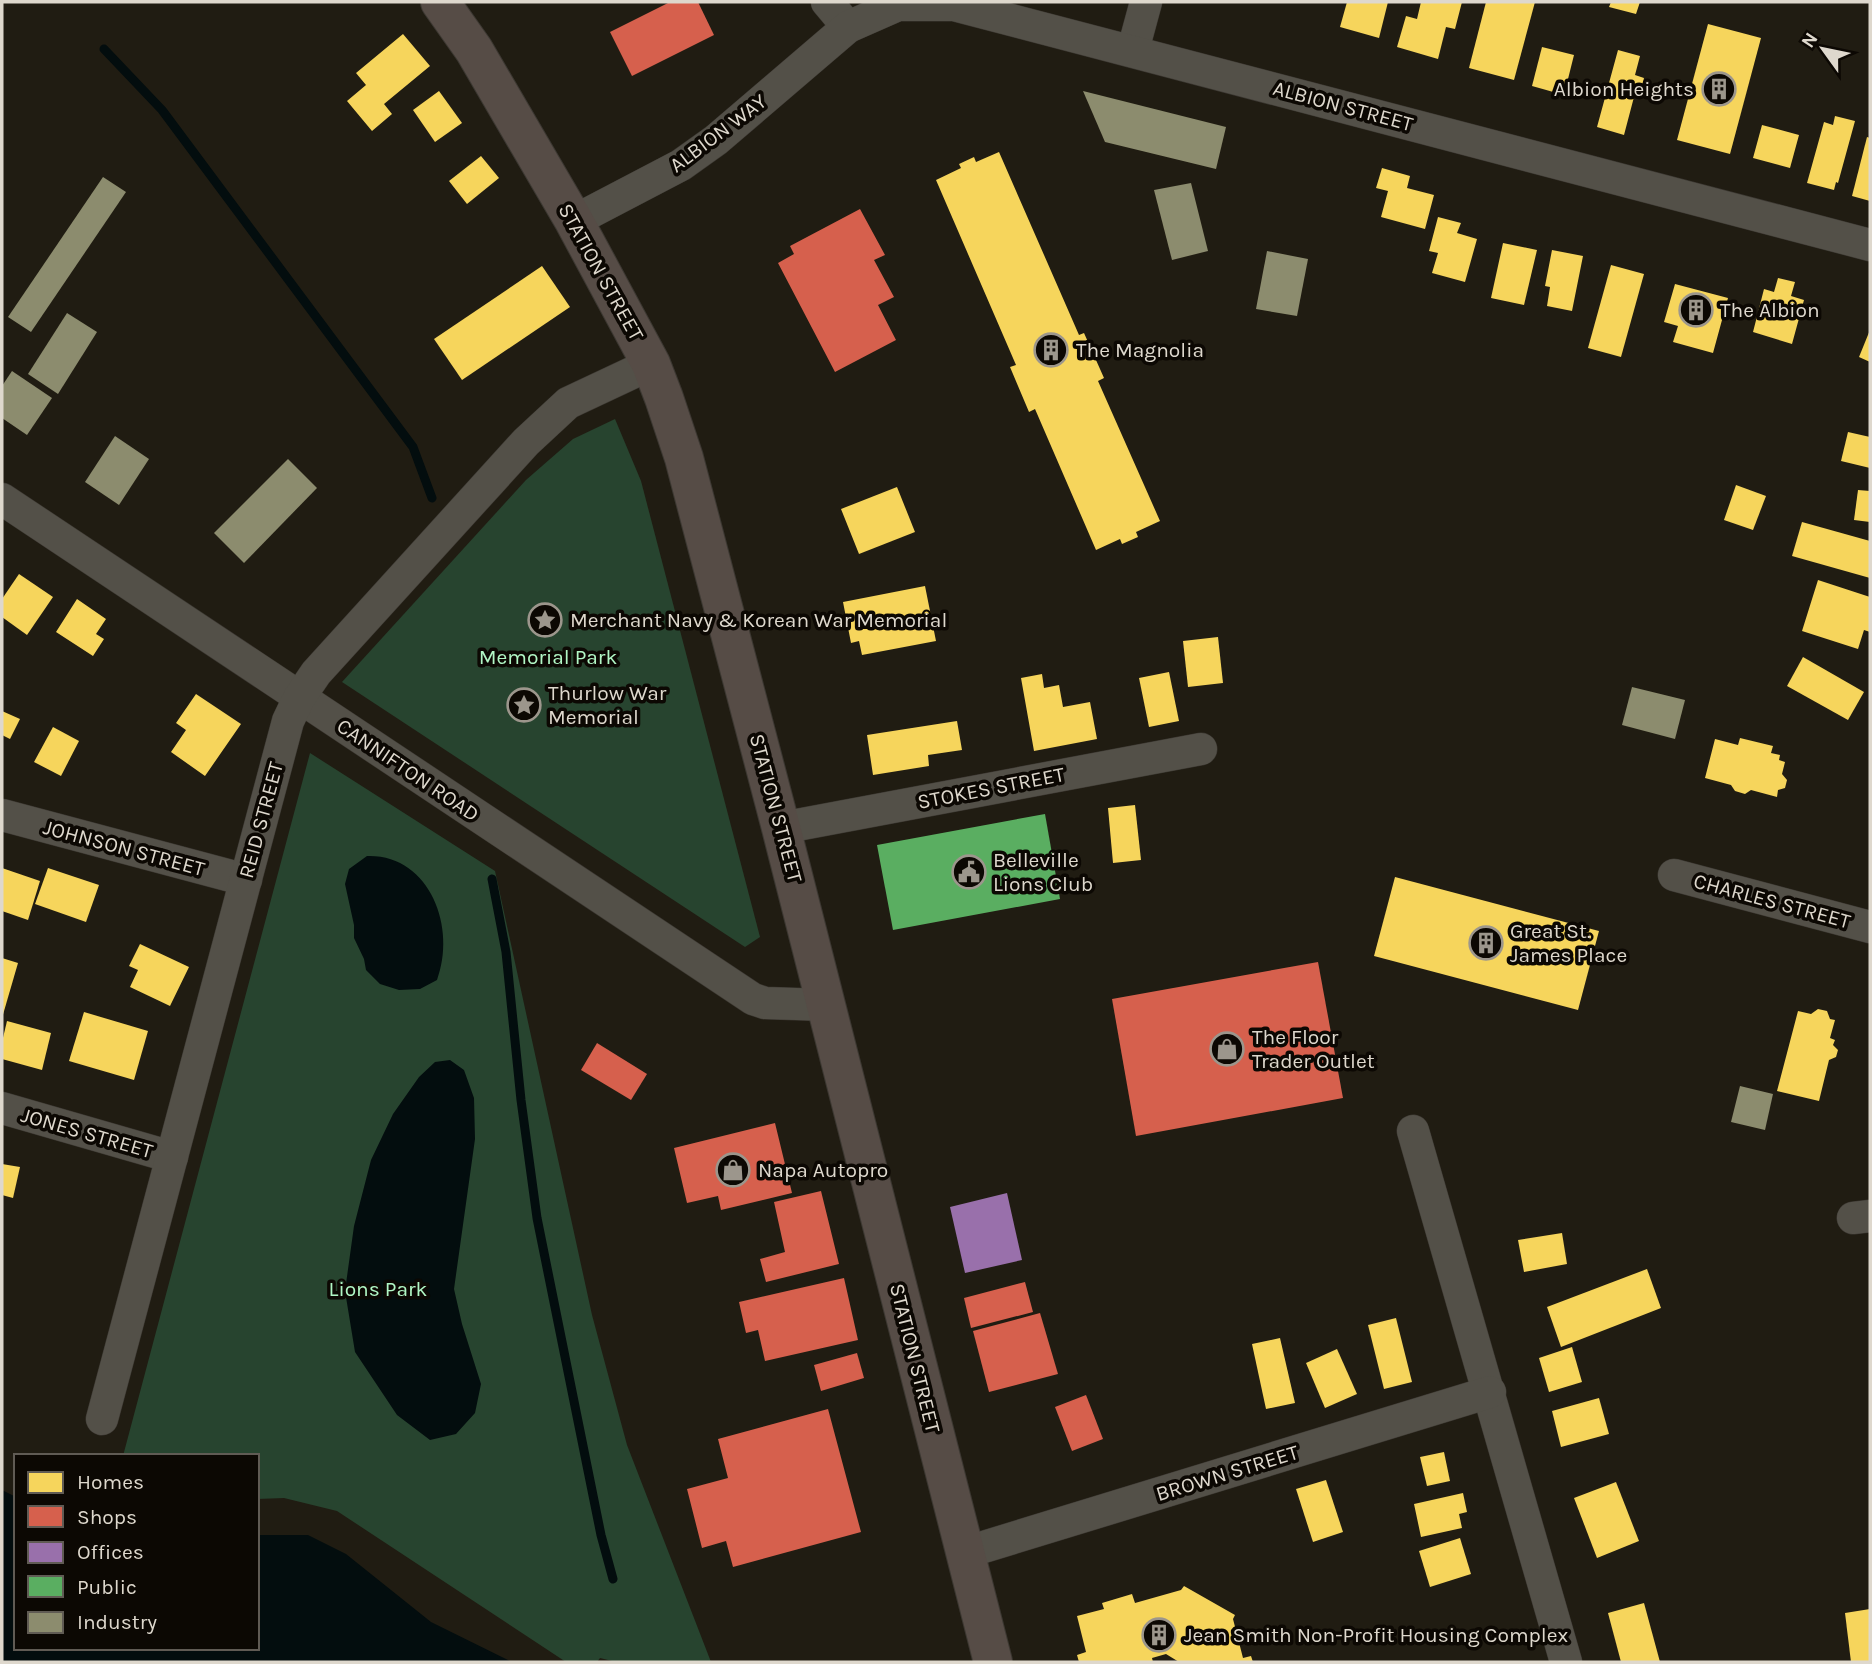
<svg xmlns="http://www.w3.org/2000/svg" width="1872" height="1664" font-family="Karla,sans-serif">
	<rect width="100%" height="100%" fill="#201c12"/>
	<g fill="#27442f">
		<polygon points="615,419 641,481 760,937 745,947 342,682 526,480 573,439"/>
		<polygon points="310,753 495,871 592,1315 627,1445 711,1662 616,1662 600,1658 597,1662 566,1662 337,1511 284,1498 257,1499 257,1456 123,1456"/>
	</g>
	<g fill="#030d0e">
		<path d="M367,856C430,854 457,928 437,980L420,989L399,990L380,984L366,970L364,959L354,938V925L345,884L349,869Z"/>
		<polygon points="450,1060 464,1070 474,1098 475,1139 454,1289 462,1324 481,1384 475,1413 456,1434 430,1440 397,1415 355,1352 345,1291 354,1226 371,1160 393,1114 419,1077 435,1062"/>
		<polygon points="2,1490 16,1497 16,1648 257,1648 257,1535 308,1535 346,1554 431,1622 512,1662 2,1662"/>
	</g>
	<g fill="#f6d55c">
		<polygon points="1347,2 1388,2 1379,38 1340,27"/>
		<polygon points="1421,2 1462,2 1455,29 1446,27 1438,59 1397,47 1406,16 1417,19"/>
		<polygon points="1486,2 1535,2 1514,80 1469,68"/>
		<polygon points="1611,2 1640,2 1636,14 1609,7"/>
		<polygon points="1708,24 1761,38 1730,154 1677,140"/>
		<polygon points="403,34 430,66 384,104 392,114 372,131 347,101 366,85 356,73"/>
		<polygon points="1542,47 1574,55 1564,95 1532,86"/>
		<polygon points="1618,50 1640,56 1635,75 1644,78 1639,99 1634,97 1624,135 1597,127"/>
		<polygon points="439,91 462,123 435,142 413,110"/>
		<polygon points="1835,116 1855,121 1838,183 1836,182 1834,190 1807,183 1824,122 1833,125"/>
		<polygon points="1762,125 1799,135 1790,168 1753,158"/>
		<polygon points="1867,137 1870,138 1870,201 1852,196"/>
		<polygon points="999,152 1079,335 1084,333 1104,378 1098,381 1160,521 1136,532 1138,537 1122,544 1120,539 1096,550 1035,409 1029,412 1010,367 1016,365 936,180 961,168 959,164 974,157 976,162"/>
		<polygon points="481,156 499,178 467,204 449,181"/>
		<polygon points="1382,168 1410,176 1407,188 1434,195 1425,229 1381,217 1388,191 1376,188"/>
		<polygon points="1438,217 1461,223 1457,233 1477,239 1465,282 1432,273 1438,253 1429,251"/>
		<polygon points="1503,243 1537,250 1524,305 1491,298"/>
		<polygon points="1552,250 1583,256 1572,311 1547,306 1550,287 1545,286"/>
		<polygon points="1611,265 1644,274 1621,357 1588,348"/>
		<polygon points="542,266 570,307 462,380 434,339"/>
		<polygon points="1778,278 1795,282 1791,296 1804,300 1792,344 1753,332 1764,289 1774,292"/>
		<polygon points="1675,284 1728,298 1713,353 1673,342 1678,326 1664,322"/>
		<polygon points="1870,330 1870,362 1859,357"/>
		<polygon points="1848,432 1870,437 1870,468 1841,461"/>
		<polygon points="1736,485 1766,496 1753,530 1724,520"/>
		<polygon points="897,487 915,532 859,554 841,509"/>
		<polygon points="1858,490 1870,491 1870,522 1854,520"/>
		<polygon points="1802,522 1870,541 1870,578 1792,556"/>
		<polygon points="19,574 53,597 27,635 2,617 2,599"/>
		<polygon points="1818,580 1870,597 1870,632 1864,630 1858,649 1802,631"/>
		<polygon points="925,586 936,641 862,655 859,641 851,643 843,602"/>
		<polygon points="77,599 106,619 96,634 104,639 93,656 56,632"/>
		<polygon points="1218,637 1223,683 1188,687 1183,641"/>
		<polygon points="1803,657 1864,692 1848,720 1787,686"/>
		<polygon points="1169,672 1179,721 1149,727 1139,678"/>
		<polygon points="1042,674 1044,688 1059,685 1063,707 1090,702 1097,739 1034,751 1021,678"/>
		<polygon points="196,694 241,724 205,776 171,752 186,730 176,723"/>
		<polygon points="2,711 20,719 10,739 2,735"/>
		<polygon points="957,721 962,750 928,755 929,766 873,775 867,735"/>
		<polygon points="53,727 79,741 61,776 34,762"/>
		<polygon points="1740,738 1773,746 1771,753 1780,755 1779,760 1785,762 1782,774 1787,780 1785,788 1778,790 1777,797 1751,790 1745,794 1735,791 1731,785 1705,778 1715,739 1738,745"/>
		<polygon points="1135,805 1141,860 1113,863 1108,808"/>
		<polygon points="2,868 40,881 28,920 2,911"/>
		<polygon points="48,868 99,885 86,922 35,904"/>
		<polygon points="1395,877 1599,931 1578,1010 1374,956"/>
		<polygon points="140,944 189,967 170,1006 130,987 138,970 129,966"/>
		<polygon points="2,958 18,963 2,1018"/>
		<polygon points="1818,1009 1827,1011 1830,1019 1835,1020 1830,1038 1835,1040 1833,1045 1838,1050 1836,1057 1829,1060 1819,1101 1777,1091 1798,1011 1811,1014"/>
		<polygon points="84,1012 148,1031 134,1080 69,1061"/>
		<polygon points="7,1021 51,1033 42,1070 2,1059 2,1042"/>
		<polygon points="2,1164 20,1167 13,1198 2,1195"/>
		<polygon points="1562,1233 1567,1264 1524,1272 1518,1240"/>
		<polygon points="1647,1269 1661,1308 1561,1347 1547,1307"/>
		<polygon points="1396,1318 1412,1382 1384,1389 1368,1325"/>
		<polygon points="1280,1338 1295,1403 1266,1409 1252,1344"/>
		<polygon points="1572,1347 1582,1382 1549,1392 1539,1358"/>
		<polygon points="1337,1349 1357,1394 1325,1408 1306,1363"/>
		<polygon points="1599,1398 1609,1434 1561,1447 1552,1411"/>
		<polygon points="1444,1452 1450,1481 1427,1486 1420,1457"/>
		<polygon points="1326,1480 1343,1532 1313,1542 1296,1489"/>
		<polygon points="1616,1482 1639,1541 1597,1558 1574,1498"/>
		<polygon points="1463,1493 1467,1512 1459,1514 1462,1528 1421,1537 1414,1504"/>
		<polygon points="1460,1538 1471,1574 1430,1587 1419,1551"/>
		<polygon points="1184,1586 1235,1615 1233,1619 1243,1658 1251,1656 1253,1662 1179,1662 1166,1654 1152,1658 1153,1662 1079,1662 1077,1655 1086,1652 1077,1616 1104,1609 1102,1603 1132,1594 1135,1603 1181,1590"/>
		<polygon points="1644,1603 1660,1662 1621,1662 1608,1613"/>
		<polygon points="1870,1609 1870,1662 1851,1662 1845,1613"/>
	</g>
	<g fill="#d6604d">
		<polygon points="670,2 698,2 714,35 632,76 610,32"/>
		<polygon points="860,209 885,255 874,260 894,297 878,305 896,340 835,372 778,263 794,254 790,246"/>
		<polygon points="1318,962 1343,1098 1136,1136 1112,999"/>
		<polygon points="597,1043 647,1074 631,1100 581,1070"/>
		<polygon points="775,1123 792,1193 721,1210 718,1196 687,1203 674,1148"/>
		<polygon points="821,1191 839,1264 766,1282 760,1259 785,1252 774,1202"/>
		<polygon points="844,1278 858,1340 765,1361 758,1330 746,1333 739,1302"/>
		<polygon points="1025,1282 1033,1312 971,1328 964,1298"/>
		<polygon points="1040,1313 1058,1374 989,1392 973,1331"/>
		<polygon points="857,1353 864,1378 821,1391 814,1365"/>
		<polygon points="1086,1395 1103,1439 1072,1451 1055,1407"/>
		<polygon points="828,1409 861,1532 733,1567 726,1541 702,1548 687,1489 728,1478 718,1439"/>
	</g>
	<polygon fill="#9970ab" points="1007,1193 1022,1260 965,1273 950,1207"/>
	<polygon fill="#5aae61" points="1045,814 1060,899 893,930 877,845"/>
	<g fill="#8c8c6e">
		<polygon points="1083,91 1226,127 1216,169 1105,142"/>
		<polygon points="103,177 126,192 31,332 8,317"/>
		<polygon points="1191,183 1208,251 1172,260 1154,190"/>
		<polygon points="1267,251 1308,259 1297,316 1256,309"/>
		<polygon points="67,313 97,332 58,394 28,374"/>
		<polygon points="12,371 52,398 27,435 2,418 2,386"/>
		<polygon points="115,436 149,459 119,505 85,482"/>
		<polygon points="288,459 317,488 244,563 214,533"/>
		<polygon points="1632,687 1685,700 1675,739 1622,725"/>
		<polygon points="1740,1086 1773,1094 1765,1130 1731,1122"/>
	</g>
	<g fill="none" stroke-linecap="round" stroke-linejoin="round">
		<g stroke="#030d0e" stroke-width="9">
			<polyline points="104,49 162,110 413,447 432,498"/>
			<polyline points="492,879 506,952 521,1100 537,1218 601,1535 613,1579"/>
		</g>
		<defs>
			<g id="minor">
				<polyline points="827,2 848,27"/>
				<polyline points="1133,50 1146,2"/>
				<polyline points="574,221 681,165 716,140 848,27 898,5 954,5 1870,245"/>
				<polyline points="2,499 753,999 765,1003 827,1005"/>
				<polyline points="2,815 246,880"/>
				<polyline points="781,828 1201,749"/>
				<polyline points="1674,875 1870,927"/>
				<polyline points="2,1108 172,1157"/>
				<polyline points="1413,1131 1566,1662"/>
				<polyline points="1853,1218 1870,1216"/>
				<polyline points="102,1419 288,721 299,698 316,673 526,442 568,403 651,364"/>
				<polyline points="964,1553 1490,1392"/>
			</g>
			<polyline id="major" points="440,2 474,50 574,221 651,364 664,398 684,458 781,828 993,1662"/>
		</defs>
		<use href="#minor" stroke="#3c3832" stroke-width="33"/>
		<use href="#major" stroke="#3c3832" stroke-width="40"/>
		<use href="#minor" stroke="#535048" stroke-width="32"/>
		<use href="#major" stroke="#564c46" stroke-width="38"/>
	</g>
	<defs>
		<symbol id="building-ring" viewBox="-11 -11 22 22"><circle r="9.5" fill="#0c0803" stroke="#9c968c" stroke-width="1.5"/><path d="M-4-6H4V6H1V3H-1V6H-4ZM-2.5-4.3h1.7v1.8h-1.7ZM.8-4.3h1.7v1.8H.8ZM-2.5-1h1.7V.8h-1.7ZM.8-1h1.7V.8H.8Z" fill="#9c968c"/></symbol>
		<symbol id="sight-ring" viewBox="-11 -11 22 22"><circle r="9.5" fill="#0c0803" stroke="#9c968c" stroke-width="1.5"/><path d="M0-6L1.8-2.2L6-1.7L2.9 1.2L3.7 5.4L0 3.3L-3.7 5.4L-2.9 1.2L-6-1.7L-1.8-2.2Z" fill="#9c968c"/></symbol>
		<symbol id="civic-ring" viewBox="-11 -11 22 22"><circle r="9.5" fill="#0c0803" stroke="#9c968c" stroke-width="1.5"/><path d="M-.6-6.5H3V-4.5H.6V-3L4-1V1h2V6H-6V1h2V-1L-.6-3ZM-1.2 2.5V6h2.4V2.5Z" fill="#9c968c"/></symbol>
		<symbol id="shop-ring" viewBox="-11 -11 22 22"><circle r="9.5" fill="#0c0803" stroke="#9c968c" stroke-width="1.5"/><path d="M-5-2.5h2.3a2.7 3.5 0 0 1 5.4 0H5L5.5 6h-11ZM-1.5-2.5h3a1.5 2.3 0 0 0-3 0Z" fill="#9c968c"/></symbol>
	</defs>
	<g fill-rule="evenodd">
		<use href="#building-ring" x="1700" y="70" width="38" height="38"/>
		<use href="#building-ring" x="1677" y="291" width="38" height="38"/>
		<use href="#building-ring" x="1032" y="331" width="38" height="38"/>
		<use href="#sight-ring" x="526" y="601" width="38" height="38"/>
		<use href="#sight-ring" x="505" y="686" width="38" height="38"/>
		<use href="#civic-ring" x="950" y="853" width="38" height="38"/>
		<use href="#building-ring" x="1467" y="924" width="38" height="38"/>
		<use href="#shop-ring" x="1208" y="1030" width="38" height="38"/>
		<use href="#shop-ring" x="714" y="1151" width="38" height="38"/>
		<use href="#building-ring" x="1140" y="1616" width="38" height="38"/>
	</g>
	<g text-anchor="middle" stroke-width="7" stroke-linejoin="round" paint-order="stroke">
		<g font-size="21" fill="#ded8cd" stroke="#0c0803" text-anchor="start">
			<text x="1694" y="96" text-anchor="end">Albion Heights</text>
			<text x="1720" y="317">The Albion</text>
			<text x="1076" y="357">The Magnolia</text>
			<text x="570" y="627">Merchant Navy &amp; Korean War Memorial</text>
			<text x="548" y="700">Thurlow War<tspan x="548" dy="24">Memorial</tspan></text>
			<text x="993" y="867">Belleville<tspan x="993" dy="24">Lions Club</tspan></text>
			<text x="1510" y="938">Great St.<tspan x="1510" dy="24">James Place</tspan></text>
			<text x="1252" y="1044">The Floor<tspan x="1252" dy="24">Trader Outlet</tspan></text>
			<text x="758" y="1177">Napa Autopro</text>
			<text x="1184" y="1642">Jean Smith Non-Profit Housing Complex</text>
		</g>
		<g font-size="21" fill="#ded8cd" stroke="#0c0803">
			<text transform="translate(1343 106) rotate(15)" y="7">ALBION STREET</text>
			<text transform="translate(718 133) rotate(-37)" y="7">ALBION WAY</text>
			<text transform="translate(601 272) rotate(61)" y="7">STATION STREET</text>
			<text transform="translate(408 770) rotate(34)" y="7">CANNIFTON ROAD</text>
			<text transform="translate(991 788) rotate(-11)" y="7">STOKES STREET</text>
			<text transform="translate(776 808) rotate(75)" y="7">STATION STREET</text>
			<text transform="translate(261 820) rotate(-75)" y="7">REID STREET</text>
			<text transform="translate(124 848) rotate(15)" y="7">JOHNSON STREET</text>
			<text transform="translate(1772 901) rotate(15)" y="7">CHARLES STREET</text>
			<text transform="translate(87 1133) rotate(16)" y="7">JONES STREET</text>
			<text transform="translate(915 1358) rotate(76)" y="7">STATION STREET</text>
			<text transform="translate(1227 1473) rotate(-17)" y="7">BROWN STREET</text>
		</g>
		<g font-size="21" fill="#b1f7c5" stroke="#0c0803">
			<text x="548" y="664">Memorial Park</text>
			<text x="378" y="1296">Lions Park</text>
		</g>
	</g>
	<rect width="1872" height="1664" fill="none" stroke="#ded8cd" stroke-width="7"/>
	<rect x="14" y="1454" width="245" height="196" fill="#0c0803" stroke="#605b54" stroke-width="2"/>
	<rect x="28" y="1472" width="35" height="21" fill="#f6d55c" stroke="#605b54" stroke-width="2"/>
	<text x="77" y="1489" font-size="21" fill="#ded8cd">Homes</text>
	<rect x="28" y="1506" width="35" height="21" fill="#d6604d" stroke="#605b54" stroke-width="2"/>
	<text x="77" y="1524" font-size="21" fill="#ded8cd">Shops</text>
	<rect x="28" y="1542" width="35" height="21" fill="#9970ab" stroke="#605b54" stroke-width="2"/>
	<text x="77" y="1559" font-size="21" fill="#ded8cd">Offices</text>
	<rect x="28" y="1576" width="35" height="21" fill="#5aae61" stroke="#605b54" stroke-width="2"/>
	<text x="77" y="1594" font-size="21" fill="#ded8cd">Public</text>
	<rect x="28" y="1612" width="35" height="21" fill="#8c8c6e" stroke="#605b54" stroke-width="2"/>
	<text x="77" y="1629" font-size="21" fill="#ded8cd">Industry</text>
	<g transform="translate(1823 49) rotate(303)" stroke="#0c0803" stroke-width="5" paint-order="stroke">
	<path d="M0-5L12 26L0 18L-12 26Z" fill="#ded8cd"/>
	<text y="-10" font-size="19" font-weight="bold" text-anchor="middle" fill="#ded8cd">N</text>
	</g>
</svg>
